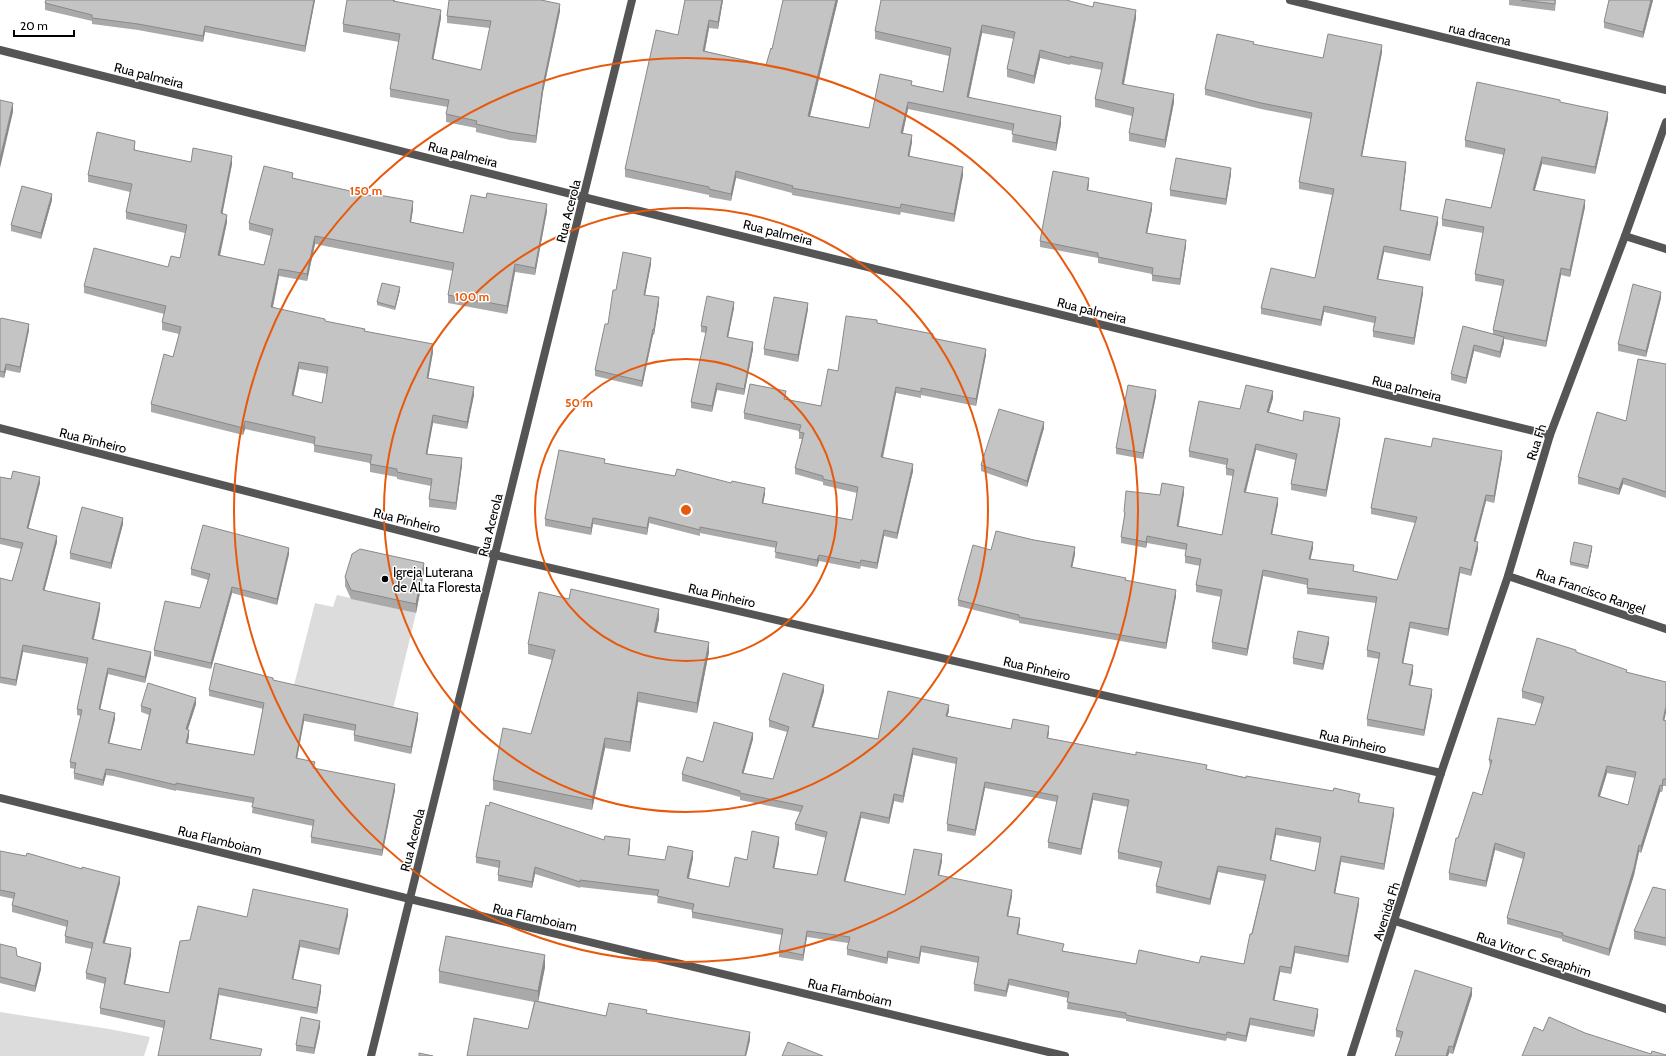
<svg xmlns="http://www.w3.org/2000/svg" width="1666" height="1056" font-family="Cabin,sans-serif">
	<rect width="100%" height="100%" fill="#fff"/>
	<g fill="#dcdcdc">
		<polygon points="337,595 416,613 392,713 293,689 315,603 333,607"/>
		<polygon points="0,1012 109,1029 150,1037 144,1056 0,1056"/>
	</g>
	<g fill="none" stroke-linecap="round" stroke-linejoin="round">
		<g stroke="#555" stroke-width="8">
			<polyline points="1290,0 1475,45 1666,90"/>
			<polyline points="0,50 583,197 1550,435"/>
			<polyline points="1625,236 1666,249"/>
			<polyline points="0,428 495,555 1441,773"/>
			<polyline points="1508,576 1666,629"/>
			<polyline points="0,798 410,899 1065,1056"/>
			<polyline points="1395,921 1666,1009"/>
			<polyline points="371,1056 632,0"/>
			<polyline points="1351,1056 1441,773 1508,576 1550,435 1625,236 1666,122"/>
		</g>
	</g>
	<g fill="#a9a9a9" fill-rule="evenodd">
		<polygon points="46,0 315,0 305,52 205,32 203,42 138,30 92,24 92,21 45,10 45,3"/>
		<polygon points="347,0 395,0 395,2 441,18 433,59 481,70 490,28 447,23 447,16 560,11 543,92 536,143 510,140 476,132 476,128 446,122 446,114 448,107 390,97 390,89 399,42 343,32 343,24"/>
		<polygon points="723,0 718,29 709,28 705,51 766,65 772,49 838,0 810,116 869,128 912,85 943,92 949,56 875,39 875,31 1093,7 1136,18 1124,85 1174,102 1165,148 1129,141 1129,133 1132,116 1095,107 1095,99 1102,70 1070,64 1070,65 1040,58 1034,84 1007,77 1007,69 1014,39 982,33 969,97 1061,124 1056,151 1012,142 1013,131 908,109 903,133 912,142 909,157 963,175 954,222 901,212 900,215 792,195 792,193 736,178 731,201 709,197 709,195 625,177 625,169 678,35"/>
		<polygon points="1509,0 1556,0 1555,11 1509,5"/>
		<polygon points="1653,0 1643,38 1604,28 1604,22"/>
		<polygon points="1254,45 1323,58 1382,52 1362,156 1406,168 1401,210 1438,223 1430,261 1384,252 1378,279 1423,293 1414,345 1373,337 1373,331 1374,323 1324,312 1321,326 1261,314 1261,308 1315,278 1332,195 1299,189 1299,182 1311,119 1261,109 1205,95 1205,89"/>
		<polygon points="1560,103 1608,119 1595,174 1542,164 1535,190 1585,207 1570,277 1561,275 1546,347 1504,339 1504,343 1500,358 1474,351 1466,384 1451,380 1451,374 1463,326 1493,334 1493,330 1502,286 1475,281 1475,274 1483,233 1442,226 1442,219 1491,208 1504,155 1465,147 1465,140"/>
		<path d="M135,148V150L191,162L232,164L222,214L227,222L220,256L264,265L271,236L249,230V223L293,178L413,209L411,222L463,233L547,211L535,275L515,272L507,314L448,303V295L453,271L315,244L307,281L279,276L273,307L325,322L365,331L433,352L428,378L474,395L467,429L433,423L427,454L462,465L456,510L429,507V499L431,486L397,479V477L370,472V463L314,452V444L245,429L243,435L151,412V404L173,357L179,334L162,330V322L164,314L84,293V286L168,267L180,258L185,233L126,219V212L130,192L88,182V175ZM299,369L327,374L322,403L293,396Z"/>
		<polygon points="1231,174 1226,205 1170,196 1170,190"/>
		<polygon points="1089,184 1088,190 1152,209 1147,233 1186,246 1180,285 1152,281 1152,274 1098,263 1098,258 1040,247 1040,241"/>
		<polygon points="52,200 41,239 11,231 11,225"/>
		<polygon points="651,264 645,295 659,303 654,335 653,335 642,387 595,376 595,370 608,324 616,290"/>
		<polygon points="400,290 395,310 377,305 377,302"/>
		<polygon points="1661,298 1646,357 1618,351 1618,344"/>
		<polygon points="734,308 728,337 753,349 744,395 717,390 712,412 691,408 691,402 706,333 701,332 701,326"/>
		<polygon points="808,309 798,362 764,355 764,349"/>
		<polygon points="0,320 29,330 20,373 6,370 4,378 0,377"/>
		<polygon points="877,323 933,338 986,355 976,406 921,395 921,398 896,393 883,458 913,471 897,539 884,536 877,569 861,566 860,569 819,561 817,567 775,558 776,548 700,533 700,536 649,523 647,535 593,524 591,535 545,526 545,519 605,463 765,494 763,503 852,520 857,493 823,485 823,482 795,474 795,468 802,439 799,439 799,431 744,419 744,413 786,398 785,399 821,406 838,371"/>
		<polygon points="1666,364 1666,498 1623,484 1619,495 1578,484 1578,477 1626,421"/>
		<polygon points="1156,396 1143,459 1116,454 1116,448"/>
		<polygon points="1273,398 1269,412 1303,421 1340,424 1326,497 1291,490 1291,484 1295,460 1256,450 1246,492 1278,504 1272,534 1313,548 1310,559 1354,571 1397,580 1415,523 1371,514 1371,508 1431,447 1502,457 1494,503 1486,501 1475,542 1478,549 1471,576 1460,573 1448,636 1410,628 1403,663 1413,672 1410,685 1432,695 1424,736 1367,726 1367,719 1379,659 1367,657 1367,650 1376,603 1307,594 1307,585 1263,576 1247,656 1212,649 1212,642 1221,597 1196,592 1196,585 1200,566 1185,563 1185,556 1186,550 1147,543 1146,548 1121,543 1121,537 1124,519 1124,512 1160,495 1184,493 1179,526 1222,535 1233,476 1226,475 1226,465 1189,457 1189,451 1240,409"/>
		<polygon points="1044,428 1027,487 981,471 981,465"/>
		<polygon points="0,477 40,483 28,529 57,542 44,591 100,609 94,639 151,658 145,683 108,674 100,710 115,719 109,743 141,750 149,715 141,712 141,706 196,704 188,729 189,736 188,743 254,755 263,709 209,696 209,690 273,681 418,719 411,754 354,741 354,735 355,731 304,721 297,758 314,769 395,790 382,856 311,843 311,837 313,826 252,813 253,803 176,790 176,791 113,776 106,775 103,786 74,779 74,773 75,769 70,768 70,762 81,716 77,715 77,709 87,664 23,652 16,686 0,683 0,578 12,581 21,549 0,544"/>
		<polygon points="123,524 111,569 70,559 70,553"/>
		<polygon points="1592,549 1588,569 1570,565 1570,562"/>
		<polygon points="991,550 1075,554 1072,567 1126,580 1176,596 1166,649 1019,623 1019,621 958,606 958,600"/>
		<polygon points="289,554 277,605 232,593 211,669 154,656 154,650 200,608 208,580 191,575 191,569"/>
		<polygon points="424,572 416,613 351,599 345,586 345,577"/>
		<polygon points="659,619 656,632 709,652 697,713 638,702 630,752 605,748 592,810 493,790 493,780 531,734 552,660 528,654 528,644"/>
		<polygon points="1329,643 1323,670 1293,664 1293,658"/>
		<path d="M1576,653L1627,672L1664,720L1666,721V786H1663L1662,792H1660L1641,853L1639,852L1634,875L1609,956L1562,941V939L1507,924V918L1523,859L1495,850L1486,887L1449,880V873L1458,838L1482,795L1490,767L1489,760L1535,725L1542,704L1522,698V691ZM1607,773L1635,778L1628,805L1600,796Z"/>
		<path d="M824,691L814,727L878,739L949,711L947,716L1011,729L1049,732L1048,738L1360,800L1359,802L1394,814L1384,870L1341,862L1335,893L1359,904L1348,963L1295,953L1291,974L1280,972L1274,1001L1318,1015L1314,1037L1250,1025L1246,1042L1227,1038L1226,1041L1126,1021V1019L1067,1009L1068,998L1009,985L1006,997L974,991V984L978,963L921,952L919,964L888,958L887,964L847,955V949L848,943L807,937L803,961L779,957V950L782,935L692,918V910L657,903L658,896L580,887V888L535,874L532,888L498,881V875L499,868L476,863V857L604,840L630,845L629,855L665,860L693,858L689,879L729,887L747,860L779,843L774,868L817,875L826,838L795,830V824L800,812L740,800V797L682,781V774L703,762L753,739L743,773L773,779L787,732L769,727V720ZM913,755L956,764L947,824V831L975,836L985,788L1057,802L1048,842V848L1081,855L1093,800L1128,807L1118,852V859L1160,868L1156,886V893L1210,905L1218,872L1264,881L1244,964L1199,963L1136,964L1064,951L1018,934L1020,924L1008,916L1012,896L939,875L942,861L905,895L845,881L861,818L889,824L894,801L903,803ZM1276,835L1320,843L1315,871L1271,860Z"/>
		<polygon points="0,851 120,883 105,943 131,955 125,984 169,993 190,940 247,917 348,915 339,955 300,947 293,979 321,991 317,1014 219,995 211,1039 262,1056 163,1028 100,1014 100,1008 105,984 86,979 86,973 92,949 65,943 65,936 67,927 12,912 12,905 14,899 0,896"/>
		<polygon points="1666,890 1666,946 1634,939 1634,931"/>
		<polygon points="0,944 17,956 41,969 35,992 0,983"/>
		<polygon points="545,967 538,1001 606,1016 647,1013 750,1040 746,1056 467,1056 528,1029 534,1002 439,983 439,971"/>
		<polygon points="1472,995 1453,1054 1449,1053 1448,1056 1395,1056 1401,1038 1396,1037 1396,1030"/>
		<polygon points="320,1027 314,1054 296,1051 296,1045"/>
	</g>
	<g fill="#898989">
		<polygon points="314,0 315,0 305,52 305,46"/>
		<polygon points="722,0 723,0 718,29 718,22"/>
		<polygon points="836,0 838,0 808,124 808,116"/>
		<polygon points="1651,0 1653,0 1643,38 1643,32"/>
		<polygon points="560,4 560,11 543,92 536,143 536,136 543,85"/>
		<polygon points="441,10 441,18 432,67 432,59"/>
		<polygon points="1136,10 1136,18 1122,92 1122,84"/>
		<polygon points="709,20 709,28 703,59 703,51"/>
		<polygon points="982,25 982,33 967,105 967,97"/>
		<polygon points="205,26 205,32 203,42 203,36"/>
		<polygon points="1382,45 1382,52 1361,162 1361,156"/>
		<polygon points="1040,50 1040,58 1034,84 1034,76"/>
		<polygon points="1174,94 1174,102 1165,148 1165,140"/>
		<polygon points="908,102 908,109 901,141 901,133"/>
		<polygon points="13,103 13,112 0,168 0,159"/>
		<polygon points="1608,112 1608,119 1595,174 1595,167"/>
		<polygon points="1061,116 1061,124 1056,151 1056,143"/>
		<polygon points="912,135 912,142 908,164 908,156"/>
		<polygon points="232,156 232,164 221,221 221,213"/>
		<polygon points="1542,157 1542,164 1533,196 1533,190"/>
		<polygon points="1406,162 1406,168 1400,216 1400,210"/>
		<polygon points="963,167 963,175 954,222 954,214"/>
		<polygon points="1231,168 1231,174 1226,205 1226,199"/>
		<polygon points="736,171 736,178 731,201 731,194"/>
		<polygon points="1089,178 1089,184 1087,196 1087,190"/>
		<polygon points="52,194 52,200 41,239 41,233"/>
		<polygon points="1585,200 1585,207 1570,277 1570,270"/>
		<polygon points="413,201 413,209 410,229 410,222"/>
		<polygon points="1152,203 1152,209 1146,239 1146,233"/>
		<polygon points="547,204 547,211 535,275 535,268"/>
		<polygon points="227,215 227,222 218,263 218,255"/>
		<polygon points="1438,217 1438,223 1430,261 1430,255"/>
		<polygon points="315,236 315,244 307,281 307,274"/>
		<polygon points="1186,240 1186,246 1180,285 1180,279"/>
		<polygon points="1384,246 1384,252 1377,285 1377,279"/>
		<polygon points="651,258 651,264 644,301 644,295"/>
		<polygon points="515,264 515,272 507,314 507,306"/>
		<polygon points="1561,268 1561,275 1546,347 1546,341"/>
		<polygon points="279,269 279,276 271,315 271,307"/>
		<polygon points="400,287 400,290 395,310 395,307"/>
		<polygon points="1423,287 1423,293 1414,345 1414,338"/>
		<polygon points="1661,292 1661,298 1646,357 1646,351"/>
		<polygon points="659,297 659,303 654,335 654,329"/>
		<polygon points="734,302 734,308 727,343 727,337"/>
		<polygon points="808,303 808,309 798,362 798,355"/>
		<polygon points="1324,306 1324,312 1321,326 1321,320"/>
		<polygon points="29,324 29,330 20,373 20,367"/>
		<polygon points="653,329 653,335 642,387 642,381"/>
		<polygon points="1504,337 1504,343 1500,358 1500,352"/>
		<polygon points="753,342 753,349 744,395 744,389"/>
		<polygon points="433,344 433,352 427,386 427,378"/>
		<polygon points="1474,345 1474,351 1466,384 1466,378"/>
		<polygon points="986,349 986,355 976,406 976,399"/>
		<polygon points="299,362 299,369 292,403 292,395"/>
		<polygon points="6,364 6,370 4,378 4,372"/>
		<polygon points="717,383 717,390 712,412 712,406"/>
		<polygon points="474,387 474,395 467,429 467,422"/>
		<polygon points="896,387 896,393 881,464 881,457"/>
		<polygon points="1156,390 1156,396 1143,459 1143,453"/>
		<polygon points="1273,391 1273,398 1267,418 1267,412"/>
		<polygon points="433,415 433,423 426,461 426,454"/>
		<polygon points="1340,418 1340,424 1326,497 1326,490"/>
		<polygon points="245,421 245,429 243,435 243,428"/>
		<polygon points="1044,422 1044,428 1027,487 1027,481"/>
		<polygon points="1256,444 1256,450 1244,498 1244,492"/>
		<polygon points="1502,451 1502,457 1494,503 1494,496"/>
		<polygon points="462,458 462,465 456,510 456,503"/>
		<polygon points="913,464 913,471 897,539 897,533"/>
		<polygon points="40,477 40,483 27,534 27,528"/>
		<polygon points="1623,478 1623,484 1619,495 1619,489"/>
		<polygon points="1184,487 1184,493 1177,533 1177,526"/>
		<polygon points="765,488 765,494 762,509 762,503"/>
		<polygon points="1486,495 1486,501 1474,548 1474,541"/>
		<polygon points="1278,498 1278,504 1271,540 1271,534"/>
		<polygon points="649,517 649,523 647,535 647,528"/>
		<polygon points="123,518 123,524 111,569 111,563"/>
		<polygon points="593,518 593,524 591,535 591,528"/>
		<polygon points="884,530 884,536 877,569 877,563"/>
		<polygon points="57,536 57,542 43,596 43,590"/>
		<polygon points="1147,536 1147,543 1146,548 1146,542"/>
		<polygon points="1313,542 1313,548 1309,566 1309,559"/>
		<polygon points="1478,542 1478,549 1471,576 1471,570"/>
		<polygon points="1592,546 1592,549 1588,569 1588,566"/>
		<polygon points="1075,547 1075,554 1071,573 1071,567"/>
		<polygon points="289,548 289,554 277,605 277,599"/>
		<polygon points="819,555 819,561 817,567 817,560"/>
		<polygon points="424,563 424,572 416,613 416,604"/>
		<polygon points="1460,567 1460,573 1448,636 1448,629"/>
		<polygon points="1263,570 1263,576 1247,656 1247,649"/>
		<polygon points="232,587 232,593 211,669 211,663"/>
		<polygon points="1176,590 1176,596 1166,649 1166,643"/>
		<polygon points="100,603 100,609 92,645 92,639"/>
		<polygon points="659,609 659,619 654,642 654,632"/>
		<polygon points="1410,622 1410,628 1402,670 1402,663"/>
		<polygon points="1329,637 1329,643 1323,670 1323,664"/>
		<polygon points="709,642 709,652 697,713 697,703"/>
		<polygon points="23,645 23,652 16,686 16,680"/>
		<polygon points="151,652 151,658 145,683 145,677"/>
		<polygon points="1413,665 1413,672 1409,691 1409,685"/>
		<polygon points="108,668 108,674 99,715 99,709"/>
		<polygon points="824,685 824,691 812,733 812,727"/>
		<polygon points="1432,689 1432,695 1424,736 1424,730"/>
		<polygon points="638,692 638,702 630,752 630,742"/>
		<polygon points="196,698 196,704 186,735 186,729"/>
		<polygon points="949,705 949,711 946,722 946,716"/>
		<polygon points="1666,706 1666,713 1663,727 1663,720"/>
		<polygon points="115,713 115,719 108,749 108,743"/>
		<polygon points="418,713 418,719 411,754 411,747"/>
		<polygon points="304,714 304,721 296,764 296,758"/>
		<polygon points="1049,726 1049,732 1047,744 1047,738"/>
		<polygon points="189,730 189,736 186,749 186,743"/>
		<polygon points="753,733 753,739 742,779 742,773"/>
		<polygon points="605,738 605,748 592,810 592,800"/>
		<polygon points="913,748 913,755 903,803 903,796"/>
		<polygon points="1607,766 1607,773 1598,802 1598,796"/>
		<polygon points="106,769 106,775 103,786 103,780"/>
		<polygon points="1663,779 1663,786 1662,792 1662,786"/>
		<polygon points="985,782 985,788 975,836 975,830"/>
		<polygon points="395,784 395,790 382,856 382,850"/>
		<polygon points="1660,785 1660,792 1641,853 1641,846"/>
		<polygon points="1093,793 1093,800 1081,855 1081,849"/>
		<polygon points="894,794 894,801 889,824 889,818"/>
		<polygon points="1394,808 1394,814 1384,870 1384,864"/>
		<polygon points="861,812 861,818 844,887 844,881"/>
		<polygon points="1276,828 1276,835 1270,866 1270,860"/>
		<polygon points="779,837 779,843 773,875 773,868"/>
		<polygon points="630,839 630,845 628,862 628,855"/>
		<polygon points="1495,843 1495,850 1486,887 1486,881"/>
		<polygon points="1639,845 1639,852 1634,875 1609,956 1609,949"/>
		<polygon points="693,851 693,858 687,885 687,878"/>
		<polygon points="942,854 942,861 938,881 938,875"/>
		<polygon points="1341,856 1341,862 1334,900 1334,893"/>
		<polygon points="1218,866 1218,872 1210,905 1210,899"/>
		<polygon points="535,867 535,874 532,888 532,882"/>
		<polygon points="120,877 120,883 103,949 103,943"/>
		<polygon points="1012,890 1012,896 1007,922 1007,916"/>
		<polygon points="1359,898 1359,904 1348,963 1348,956"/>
		<polygon points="348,909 348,915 339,955 339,949"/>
		<polygon points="1020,918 1020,924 1017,940 1017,934"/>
		<polygon points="807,931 807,937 803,961 803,955"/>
		<polygon points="300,940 300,947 292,985 292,979"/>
		<polygon points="921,946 921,952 919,964 919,958"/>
		<polygon points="1295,946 1295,953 1291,974 1291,968"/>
		<polygon points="131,948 131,955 124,990 124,984"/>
		<polygon points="888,951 888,958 887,964 887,958"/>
		<polygon points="545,955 545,967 538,1003 538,991"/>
		<polygon points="41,963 41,969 35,992 35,986"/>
		<polygon points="1280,966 1280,972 1273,1007 1273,1000"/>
		<polygon points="1009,979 1009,985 1006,997 1006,991"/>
		<polygon points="321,985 321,991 317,1014 317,1008"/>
		<polygon points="219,988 219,995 210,1045 210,1039"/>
		<polygon points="1472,988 1472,995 1453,1054 1453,1047"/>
		<polygon points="1318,1009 1318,1015 1314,1037 1314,1031"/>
		<polygon points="1250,1018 1250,1025 1246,1042 1246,1036"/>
		<polygon points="320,1021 320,1027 314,1054 314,1048"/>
		<polygon points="750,1032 750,1040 746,1056 745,1056"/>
		<polygon points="1449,1046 1449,1053 1448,1056 1446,1056"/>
	</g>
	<g fill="#c4c4c4" stroke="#898989" fill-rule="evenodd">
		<polygon points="46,0 314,0 305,46 205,26 203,36 138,24 92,18 92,15 45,3"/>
		<polygon points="347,0 394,0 393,1 441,10 432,59 481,70 491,21 447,16 449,0 541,0 560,4 543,85 536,136 510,132 476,124 477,121 446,114 449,100 390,89 400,34 343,24"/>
		<polygon points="685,0 722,0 718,22 709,20 703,51 766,65 771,48 772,49 783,0 836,0 808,116 869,128 880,74 912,81 911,85 943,92 951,48 875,31 881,0 1066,0 1093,7 1094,2 1136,10 1122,84 1174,94 1165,140 1129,133 1134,108 1095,99 1103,63 1070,56 1070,58 1040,50 1034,76 1007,69 1015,32 982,25 967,97 1061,116 1056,143 1012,134 1014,124 908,102 901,133 912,135 908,156 963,167 954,214 901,204 900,208 792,188 793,186 736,171 731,194 709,189 709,187 625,169 656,30 678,35"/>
		<polygon points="1521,0 1555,0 1555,4"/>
		<polygon points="1609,0 1651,0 1643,32 1604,22"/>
		<polygon points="1217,34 1254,42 1253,44 1323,58 1328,34 1382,45 1361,156 1406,162 1400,210 1438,217 1430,255 1384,246 1377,279 1423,287 1414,338 1373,331 1376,317 1324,306 1321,320 1261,308 1271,268 1315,278 1334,189 1299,182 1312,113 1261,103 1205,89"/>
		<polygon points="1477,82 1560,100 1560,102 1608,112 1595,167 1542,157 1533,190 1585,200 1570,270 1561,268 1546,341 1493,330 1504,280 1475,274 1484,227 1442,219 1446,199 1491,208 1505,149 1465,140"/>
		<polygon points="0,100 13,103 0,159"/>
		<path d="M97,132L135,141L134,150L191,162L193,148L232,156L221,213L227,215L218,255L264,265L273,229L249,223L264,166L293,173L292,178L373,196V194L413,201L410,222L463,233L471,195L486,198L487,193L547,204L535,268L515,264L507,306L448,295L454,263L315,236L307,274L279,269L271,307L325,319V321L365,329L364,331L433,344L427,378L474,387L467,422L433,415L426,454L462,458L456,503L429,499L432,479L397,472V469L370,464L372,455L314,445L315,437L245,421L243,428L151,404L164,354L173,357L181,327L162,322L166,306L84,286L94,248L168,267L171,256L180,258L187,225L126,212L132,184L88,175ZM299,362L328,367L322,403L292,395Z"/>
		<polygon points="1176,158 1231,168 1226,199 1170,190"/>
		<polygon points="1053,171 1089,178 1087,190 1152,203 1146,233 1186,240 1180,279 1152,275 1153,268 1098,257 1098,253 1040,241"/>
		<polygon points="22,186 52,194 41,233 11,225"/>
		<polygon points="623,252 651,258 644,295 659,297 654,329 653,329 642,381 595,370 605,324 608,324 613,290 616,290"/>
		<polygon points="382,283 400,287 395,307 377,302"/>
		<polygon points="1633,284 1661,292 1646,351 1618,344"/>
		<polygon points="707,296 734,302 727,337 753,342 744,389 717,383 712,406 691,402 707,327 701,326"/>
		<polygon points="774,297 808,303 798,355 764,349"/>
		<polygon points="846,316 877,320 877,323 933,334 932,338 986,349 976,399 921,388 921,392 896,387 881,457 913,464 897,533 884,530 877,563 861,560 860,563 819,555 817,560 775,552 777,542 700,527 700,530 649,517 647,528 593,518 591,528 545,519 559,450 605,459 604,463 675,476 677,469 731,483 732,481 765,488 762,503 852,520 858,487 823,479 823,476 795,468 804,433 799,432 801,425 744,413 750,384 786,391 784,399 821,406 828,369 838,371"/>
		<polygon points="1,318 29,324 20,367 6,364 4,372 0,371 0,320"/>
		<polygon points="1463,326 1504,337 1500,352 1474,345 1466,378 1451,374"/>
		<polygon points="1638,359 1666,364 1666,492 1623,478 1619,489 1578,477 1597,412 1626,421"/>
		<polygon points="1128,385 1156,390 1143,453 1116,448"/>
		<polygon points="1246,385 1273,391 1267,412 1303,421 1304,411 1340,418 1326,490 1291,484 1297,454 1256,444 1244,492 1278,498 1271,534 1313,542 1309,559 1354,565 1353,571 1397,580 1417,517 1371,508 1385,438 1431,447 1433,438 1502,451 1494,496 1486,495 1474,541 1478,542 1471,570 1460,567 1448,629 1410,622 1402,663 1413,665 1409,685 1432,689 1424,730 1367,719 1380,653 1367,650 1377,597 1307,588 1308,579 1263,570 1247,649 1212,642 1222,590 1196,585 1201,559 1185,556 1187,544 1147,536 1146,542 1121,537 1125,513 1124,512 1126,491 1160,495 1162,483 1184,487 1177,526 1222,535 1234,470 1226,468 1228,459 1189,451 1199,401 1240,409"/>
		<polygon points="999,409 1044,422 1027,481 981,465"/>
		<polygon points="13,471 40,477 27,528 57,536 43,590 100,603 92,639 151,652 145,677 108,668 99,709 115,713 108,743 141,750 151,709 141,706 148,683 196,698 186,729 189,730 186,743 254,755 264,703 209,690 215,663 273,678 273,680 418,713 411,747 354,735 356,725 304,714 296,758 315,762 313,768 395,784 382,850 311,837 314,820 252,807 254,798 176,783 176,785 113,770 106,769 103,780 74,773 76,763 70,762 82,710 77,709 88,658 23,645 16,680 0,677 0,578 12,581 23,543 0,538 0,477 11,479"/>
		<polygon points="82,507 123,518 111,563 70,553"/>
		<polygon points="203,525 289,548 277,599 232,587 211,663 154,650 165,601 200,608 210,574 191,569"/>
		<polygon points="996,531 1034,540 1075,547 1071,567 1126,578 1125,580 1176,590 1166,643 1019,617 1019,615 958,600 973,545 991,550"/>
		<polygon points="1574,542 1592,546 1588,566 1570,562"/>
		<polygon points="360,549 424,563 416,604 351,590 345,577 352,554"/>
		<polygon points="571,589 659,609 654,632 709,642 697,703 638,692 630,742 605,738 592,800 493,780 503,728 531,734 555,650 528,644 539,592 569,599"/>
		<polygon points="1298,631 1329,637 1323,664 1293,658"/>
		<path d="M1537,638L1576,650V652L1627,670L1626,672L1666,682V706L1663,720L1666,721V779H1663L1662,786L1660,785L1641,846L1639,845L1634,868L1609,949L1562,935L1563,933L1507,918L1525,853L1495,843L1486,881L1449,873L1456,838H1458L1473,792L1482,795L1492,760H1489L1498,718L1535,725L1544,697L1522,691ZM1607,766L1636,772L1628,805L1598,796Z"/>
		<path d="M783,673L824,685L812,727L878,739L888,691L949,705L946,716L1011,729L1013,719L1049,726L1047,738L1136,755V752L1207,765L1206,769L1246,778V776L1333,791L1334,788L1360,794L1358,802L1394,808L1384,864L1341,856L1334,893L1359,898L1348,956L1295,946L1291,968L1280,966L1273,1000L1318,1009L1314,1031L1250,1018L1246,1036L1227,1032L1226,1035L1126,1015V1013L1067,1002L1069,992L1009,979L1006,991L974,984L979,957L921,946L919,958L888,951L887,958L847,949L850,937L807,931L803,955L779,950L783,929L692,912L694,904L657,896L659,890L580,880V882L535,867L532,882L498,875L500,861L476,857L486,805L489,806L490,802L604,840L605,836L630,839L628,855L665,860L668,846L693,851L687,878L729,887L735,857L747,860L752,831L779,837L773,868L817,875L827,832L795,824L803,806L740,793V791L682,774L687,757L703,762L714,722L753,733L742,773L773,779L789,727L769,720ZM913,748L957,758L947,824L975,830L985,782L1058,796L1048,842L1081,849L1093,793L1129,800L1118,852L1162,862L1156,886L1210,899L1218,866L1266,875L1252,934H1250L1244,964L1201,956L1199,963L1139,950L1136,964L1062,951L1064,944L1017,934L1020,918L1007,916L1012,890L938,875L942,854L914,849L905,895L844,881L861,812L889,818L894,794L903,796ZM1276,828L1321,837L1315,871L1270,860Z"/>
		<polygon points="0,851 26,856 27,853 82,869 82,867 120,877 103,943 131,948 124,984 169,993 180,941 190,940 198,906 247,917 253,889 348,909 339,949 300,940 292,979 321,985 317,1008 219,988 210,1039 262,1049 260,1056 158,1056 165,1021 100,1008 106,978 86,973 93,943 65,936 68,921 12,905 15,893 0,890"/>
		<polygon points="1653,887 1666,890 1666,938 1634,931"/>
		<polygon points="446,936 545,955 538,991 439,971"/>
		<polygon points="0,944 16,948 17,956 41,963 35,986 0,977"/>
		<polygon points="1415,970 1472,988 1453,1047 1449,1046 1446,1056 1395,1056 1403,1032 1396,1030"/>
		<polygon points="535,1001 606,1016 609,1003 647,1010 646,1013 750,1032 745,1056 467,1056 474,1018 528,1029"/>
		<polygon points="301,1017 320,1021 314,1048 296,1045"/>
		<polygon points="1549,1017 1585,1033 1651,1054 1652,1051 1666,1055 1666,1056 1522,1056 1534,1027 1543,1031"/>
		<polygon points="788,1042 823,1056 782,1056"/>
		<polygon points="419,1053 433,1056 419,1056"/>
	</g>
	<g fill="none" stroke="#e8590c" stroke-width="2">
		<circle cx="686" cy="510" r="151"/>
		<circle cx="686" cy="510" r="302"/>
		<circle cx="686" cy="510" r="452"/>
	</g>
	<circle fill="#000" stroke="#fff" stroke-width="1.5" cx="385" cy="579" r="4"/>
	<g text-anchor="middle" stroke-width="3" stroke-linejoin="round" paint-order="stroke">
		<g font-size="13" fill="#000" stroke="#fff">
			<text transform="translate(1480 34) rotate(13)" y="5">rua dracena</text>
			<text transform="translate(149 75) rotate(14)" y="5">Rua palmeira</text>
			<text transform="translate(463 154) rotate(14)" y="5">Rua palmeira</text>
			<text transform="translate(568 211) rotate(-76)" y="5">Rua Acerola</text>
			<text transform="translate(778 232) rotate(14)" y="5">Rua palmeira</text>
			<text transform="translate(1092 310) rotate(14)" y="5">Rua palmeira</text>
			<text transform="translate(1407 388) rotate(14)" y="5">Rua palmeira</text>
			<text transform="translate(93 440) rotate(14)" y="5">Rua Pinheiro</text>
			<text transform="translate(1536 442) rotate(-72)" y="5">Rua Fh</text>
			<text transform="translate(407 520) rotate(14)" y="5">Rua Pinheiro</text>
			<text transform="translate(490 525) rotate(-76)" y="5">Rua Acerola</text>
			<text transform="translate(1591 591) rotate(19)" y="5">Rua Francisco Rangel</text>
			<text transform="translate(722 595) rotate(13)" y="5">Rua Pinheiro</text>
			<text transform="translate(1037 668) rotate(13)" y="5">Rua Pinheiro</text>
			<text transform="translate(1353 741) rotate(13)" y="5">Rua Pinheiro</text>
			<text transform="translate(220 840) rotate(14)" y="5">Rua Flamboiam</text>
			<text transform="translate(412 840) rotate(-76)" y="5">Rua Acerola</text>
			<text transform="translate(1386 911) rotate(-72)" y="5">Avenida Fh</text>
			<text transform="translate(535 917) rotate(13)" y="5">Rua Flamboiam</text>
			<text transform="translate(1534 954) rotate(18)" y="5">Rua Vitor C. Seraphim</text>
			<text transform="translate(850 992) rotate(13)" y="5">Rua Flamboiam</text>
		</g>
		<g font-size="13" fill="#000" stroke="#fff" text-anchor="start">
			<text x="393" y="577">Igreja Luterana<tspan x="393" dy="15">de ALta Floresta</tspan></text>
		</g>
	</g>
	<circle cx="686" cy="510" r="6" fill="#e8590c" stroke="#fff" stroke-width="2"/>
	<g font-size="12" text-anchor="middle" font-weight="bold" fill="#e8590c" stroke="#fff" stroke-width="3" stroke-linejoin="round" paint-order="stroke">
		<text x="366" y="195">150 m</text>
		<text x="472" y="301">100 m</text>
		<text x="579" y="407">50 m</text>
	</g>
	<path d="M14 30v6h60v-6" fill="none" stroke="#000000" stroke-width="2"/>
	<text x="20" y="30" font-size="12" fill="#000000" stroke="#ffffff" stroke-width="3" paint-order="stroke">20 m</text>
</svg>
